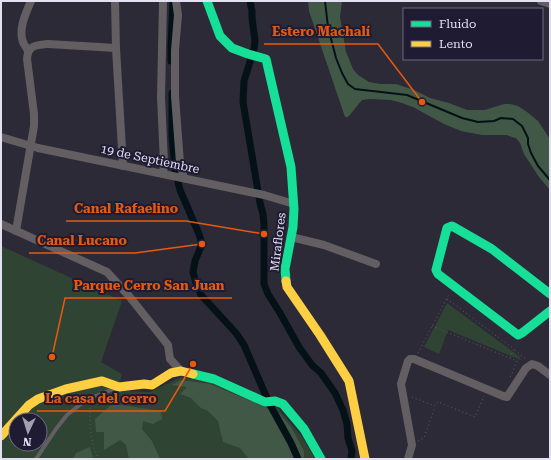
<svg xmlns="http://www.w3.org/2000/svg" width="551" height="460" font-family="'Roboto Serif',serif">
	<rect width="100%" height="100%" fill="#2c2a37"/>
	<g fill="#2f4433" fill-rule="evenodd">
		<path d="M1,246L122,301L101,362L122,374L119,387L128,391L150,392L181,377L210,382L261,404L277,407L303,438L315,459H1ZM16,420H40V444H16Z"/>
		<polygon points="447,303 519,356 521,360 448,330 439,354 424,347"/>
	</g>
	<g fill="#425847">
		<polygon points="308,1 342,1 340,17 346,52 353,69 358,75 369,82 380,84 396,84 414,90 430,98 449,103 467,110 485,110 504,104 510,104 518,106 527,112 538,121 550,139 550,190 539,177 524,154 520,143 516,138 512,137 507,135 482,135 461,131 444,124 413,107 402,103 391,100 370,99 362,100 348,117 345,117 309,11"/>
		<polygon points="181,380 210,384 279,413 291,427 304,451 304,459 249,459 240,448 223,442 218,421 208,411 201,408 191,398 180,394 187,387 172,385"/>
		<polygon points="111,405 122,405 161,411 162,419 153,424 143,421 142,429 152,441 160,459 129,459 126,445 120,440 104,450 104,432 96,432 95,419"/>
		<polygon points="90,447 93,459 73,459 76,453"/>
	</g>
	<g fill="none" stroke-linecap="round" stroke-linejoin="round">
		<polyline stroke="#041218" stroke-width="2" points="325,1 328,27 336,58 342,73 348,84 355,89 407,95 462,118 478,122 494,121 501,118 513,119 522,126 528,138 528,144 531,153 538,166 550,180"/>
		<g stroke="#041218" stroke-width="7">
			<polyline points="250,1 252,11 252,18 255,41 254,49 244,81 243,102 260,203 263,214 264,225 264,284 268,294 280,313 299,347 312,365 321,373 335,393 343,410 347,424 348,438 352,451 351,459"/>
			<polyline points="171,61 171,46 173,1"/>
			<polyline points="172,93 172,136 175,170 180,190 199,234 202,244 195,261 193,272 196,283 201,295 236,333 244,345 269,403 291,443 298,459"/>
		</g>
		<g stroke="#5d5a5d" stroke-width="1" stroke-dasharray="1 3" stroke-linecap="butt">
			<polyline points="447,299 514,349 510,358"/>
			<polyline points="432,326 517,361 510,378"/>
			<polyline points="515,350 525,358"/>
			<polyline points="418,353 449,294"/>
			<polyline points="412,397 435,406 438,402 475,417 484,396"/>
			<path d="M90,404C90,422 89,443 99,459"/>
			<polyline points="418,441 424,438 435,407"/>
		</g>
		<polyline stroke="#635e61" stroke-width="4" points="36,459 56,429 67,415 86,400 116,388"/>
		<g stroke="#635e61" stroke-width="8">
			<polyline points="115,1 116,48 123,166"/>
			<polyline points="176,1 178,15 175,50 175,96 180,163 184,178"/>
			<polyline points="541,1 550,4"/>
			<path d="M28,51C27,48 24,45 23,42C18,29 26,13 31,1"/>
			<polyline points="1,137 38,148 264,195 294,204"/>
			<polyline points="163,174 164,163 161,97 163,1"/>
			<polyline points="1,224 107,272 129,296 168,345 170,359 181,371"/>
			<path d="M16,231L34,126V114L27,59C28,45 36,45 48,44L116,48"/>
			<polyline points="291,237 324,245 376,264"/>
			<polyline points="408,459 412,445 401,384 408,361 410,359 414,359 503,396 507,397 526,368 532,364 538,366 550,375"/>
		</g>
		<g stroke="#16e098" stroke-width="9">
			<polyline points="207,1 220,36 232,48 248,54 266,59 291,167 294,209 293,227 285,269 286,281"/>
			<polyline points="550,294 492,249 452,226 447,228 436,270 438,274 518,335 522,333 550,311"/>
			<polyline points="193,374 214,379 265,402 275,401 283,404 304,429 321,459"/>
		</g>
		<g stroke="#ffcf43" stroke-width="9">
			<polyline points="286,281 287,287 320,335 349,381 365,459"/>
			<polyline points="1,436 29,405 38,399 66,389 102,381 119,387 144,384 152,385 171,373 181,371 193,374"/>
		</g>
	</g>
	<g text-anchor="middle" stroke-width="4" stroke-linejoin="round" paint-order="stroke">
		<g font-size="12" fill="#e2e0f1" stroke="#1f1b33">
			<text transform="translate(150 159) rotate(12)" y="4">19 de Septiembre</text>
			<text transform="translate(278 242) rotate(-83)" y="4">Miraflores</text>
		</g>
	</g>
	<path fill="none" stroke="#e8590c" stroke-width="1.5" d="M422 102L378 44H264M264 234L186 221H66M202 244L135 253H29M52 357L65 298H232M193 364L165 411H37"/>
	<g fill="#e8590c" stroke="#1f1b33" stroke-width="1.5">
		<circle cx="422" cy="102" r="4"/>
		<circle cx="264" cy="234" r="4"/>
		<circle cx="202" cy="244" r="4"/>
		<circle cx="52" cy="357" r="4"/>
		<circle cx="193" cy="364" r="4"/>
	</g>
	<g font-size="13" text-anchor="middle" font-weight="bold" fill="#e8590c" stroke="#1f1b33" stroke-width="4" stroke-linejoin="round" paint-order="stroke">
		<text x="321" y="36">Estero Machalí</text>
		<text x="126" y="213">Canal Rafaelino</text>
		<text x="82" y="245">Canal Lucano</text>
		<text x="149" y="290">Parque Cerro San Juan</text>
		<text x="101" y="403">La casa del cerro</text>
	</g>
	<rect width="551" height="460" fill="none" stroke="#e2e0f1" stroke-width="4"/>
	<rect x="403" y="8" width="140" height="52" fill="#1f1b33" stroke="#6d6a7f"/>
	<rect x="411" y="21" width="20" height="6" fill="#16e098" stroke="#6d6a7f"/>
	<text x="439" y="28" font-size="12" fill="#e2e0f1">Fluido</text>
	<rect x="411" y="41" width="20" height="6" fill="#ffcf43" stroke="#6d6a7f"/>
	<text x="439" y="48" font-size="12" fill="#e2e0f1">Lento</text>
	<g transform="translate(28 432) rotate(184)"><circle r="19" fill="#1f1b33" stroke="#6d6a7f"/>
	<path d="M0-3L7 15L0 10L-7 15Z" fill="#a2a0b0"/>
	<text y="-6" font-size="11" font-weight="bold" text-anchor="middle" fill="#e2e0f1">N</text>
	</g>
</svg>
